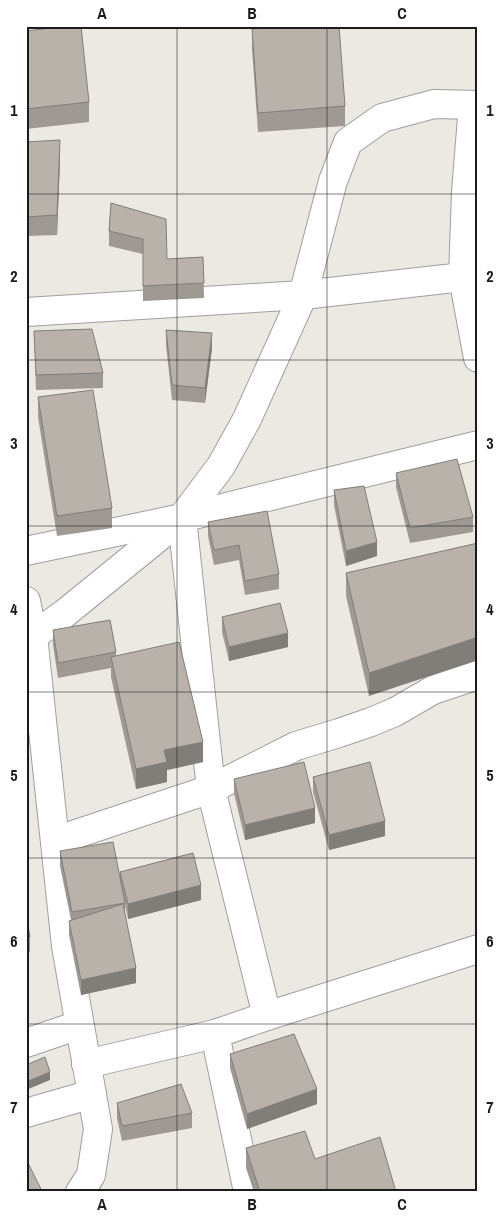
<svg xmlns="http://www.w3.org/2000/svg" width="504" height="1218" font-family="'Archivo Narrow',sans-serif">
	<rect width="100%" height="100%" fill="#ece9e2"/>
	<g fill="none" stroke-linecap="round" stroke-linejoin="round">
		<defs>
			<g id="street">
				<polyline points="473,105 466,192 463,277 478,358"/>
				<polyline points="26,312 303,295 463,277"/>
				<polyline points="182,518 211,789 267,1016"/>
				<polyline points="26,551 182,518 478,445"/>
				<polyline points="26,601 33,636 66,946 98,1129 91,1175 80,1192"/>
				<polyline points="33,636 64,614 182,518 221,466 247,419 303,295 333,181 348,142 382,118 434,104 478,105"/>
				<polyline points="55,841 211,789 296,746 339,733 371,722 395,712 433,690 478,675"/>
				<polyline points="215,1034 248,1192"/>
				<polyline points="26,1043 79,1025"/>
				<polyline points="86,1064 215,1034 267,1016 478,949"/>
				<polyline points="26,1113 92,1094"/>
			</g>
		</defs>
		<use href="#street" stroke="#9f9f9f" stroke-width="30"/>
		<use href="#street" stroke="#fff" stroke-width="28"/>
	</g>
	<g fill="#9e9993">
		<polygon points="252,29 345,106 345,126 258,132 252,49"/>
		<polygon points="26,31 89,102 89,122 26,129"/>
		<polygon points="26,142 60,160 57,235 26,236"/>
		<polygon points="111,203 167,259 203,257 204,298 143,301 143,254 109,246 109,231"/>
		<polygon points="166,330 212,348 205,403 172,400 166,345"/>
		<polygon points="34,331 103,373 103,388 36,390"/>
		<polygon points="38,397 112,508 112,528 57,536 38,417"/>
		<polygon points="396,473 473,517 473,532 410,543 396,487"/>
		<polygon points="334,490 377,556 346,566 334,505"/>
		<polygon points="208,522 279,574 279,589 245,595 239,560 214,565 208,536"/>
		<polygon points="478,543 369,696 346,596 346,573"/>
		<polygon points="222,617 288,647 229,661 222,632"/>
		<polygon points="53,630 116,652 116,656 203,762 167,770 167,782 136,789 111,677 111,668 58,678 53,645"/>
		<polygon points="313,777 385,836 329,850 313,792"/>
		<polygon points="234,779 315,823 245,840 234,793"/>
		<polygon points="60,851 120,877 120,872 201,900 128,919 125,905 125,915 136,983 81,995 69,935 69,921 71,920 60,866"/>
		<polygon points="26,914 30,937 30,952 26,953"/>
		<polygon points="230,1054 317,1104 247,1129 230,1068"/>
		<polygon points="117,1103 192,1113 192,1128 122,1141 117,1118"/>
		<polygon points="246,1148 315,1159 396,1192 254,1192 246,1168"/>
	</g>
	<g fill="#817d78">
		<polygon points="60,140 60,160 57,235 57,215"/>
		<polygon points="212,333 212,348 205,403 205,388"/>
		<polygon points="377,542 377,556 346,566 346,551"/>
		<polygon points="288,633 288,647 229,661 229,647"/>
		<polygon points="478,637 478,660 369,696 369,673"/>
		<polygon points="203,742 203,762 167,770 167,782 136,789 136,769 164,750"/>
		<polygon points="315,808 315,823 245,840 245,825"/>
		<polygon points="385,821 385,836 329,850 329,835"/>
		<polygon points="201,885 201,900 128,919 128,904"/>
		<polygon points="136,968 136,983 81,995 81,980"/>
		<polygon points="50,1072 50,1080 26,1090 26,1082"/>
		<polygon points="317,1089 317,1104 247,1129 247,1114"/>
	</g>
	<g fill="#b8b2ab" stroke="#817d78">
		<polygon points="68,26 81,26 89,102 26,109 26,31"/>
		<polygon points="294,26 339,26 345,106 258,113 252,29"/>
		<polygon points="60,140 57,215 26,217 26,142"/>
		<polygon points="111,203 166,219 167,259 203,257 204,283 143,286 143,239 109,231"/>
		<polygon points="92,329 103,373 36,375 34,331"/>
		<polygon points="166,330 212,333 205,388 172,385"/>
		<polygon points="93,390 112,508 57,516 38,397"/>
		<polygon points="457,459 473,517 410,528 396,473"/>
		<polygon points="364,486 377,542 346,551 334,490"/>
		<polygon points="267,511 279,574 245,581 239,545 214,550 208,522"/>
		<polygon points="478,543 478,637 369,673 346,573"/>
		<polygon points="280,603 288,633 229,647 222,617"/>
		<polygon points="110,620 116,652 58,663 53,630"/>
		<polygon points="179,642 203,742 164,750 167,762 136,769 111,657"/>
		<polygon points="304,762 315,808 245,825 234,779"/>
		<polygon points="370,762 385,821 329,835 313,777"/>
		<polygon points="113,842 125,903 72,912 60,851"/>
		<polygon points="193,853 201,885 128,904 120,872"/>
		<polygon points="123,904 136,968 81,980 69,921"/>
		<polygon points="26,914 30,937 26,938"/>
		<polygon points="294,1034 317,1089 247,1114 230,1054"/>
		<polygon points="45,1057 50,1072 26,1082 26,1065"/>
		<polygon points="181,1084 192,1113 122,1126 117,1103"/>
		<polygon points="305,1131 315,1159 380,1137 396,1192 260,1192 246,1148"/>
		<polygon points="28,1163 42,1191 38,1192 26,1192 26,1164"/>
	</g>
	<path fill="none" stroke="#1b1b1b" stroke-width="1" stroke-opacity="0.55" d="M177,26V1192M327,26V1192M26,194H478M26,360H478M26,526H478M26,692H478M26,858H478M26,1024H478"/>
	<rect width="504" height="1218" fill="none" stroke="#ffffff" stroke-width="55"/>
	<rect x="28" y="28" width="448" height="1162" fill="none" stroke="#1b1b1b" stroke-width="2"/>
	<g font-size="16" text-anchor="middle" font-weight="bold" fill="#1b1b1b">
		<text x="102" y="19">A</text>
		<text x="252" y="19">B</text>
		<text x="402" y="19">C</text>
		<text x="14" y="116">1</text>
		<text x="490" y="116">1</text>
		<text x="14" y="282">2</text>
		<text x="490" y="282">2</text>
		<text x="14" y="449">3</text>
		<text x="490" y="449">3</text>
		<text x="14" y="615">4</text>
		<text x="490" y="615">4</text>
		<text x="14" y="781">5</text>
		<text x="490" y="781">5</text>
		<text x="14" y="947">6</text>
		<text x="490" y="947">6</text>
		<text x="14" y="1113">7</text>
		<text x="490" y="1113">7</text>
		<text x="102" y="1210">A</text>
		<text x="252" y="1210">B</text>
		<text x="402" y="1210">C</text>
	</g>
</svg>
